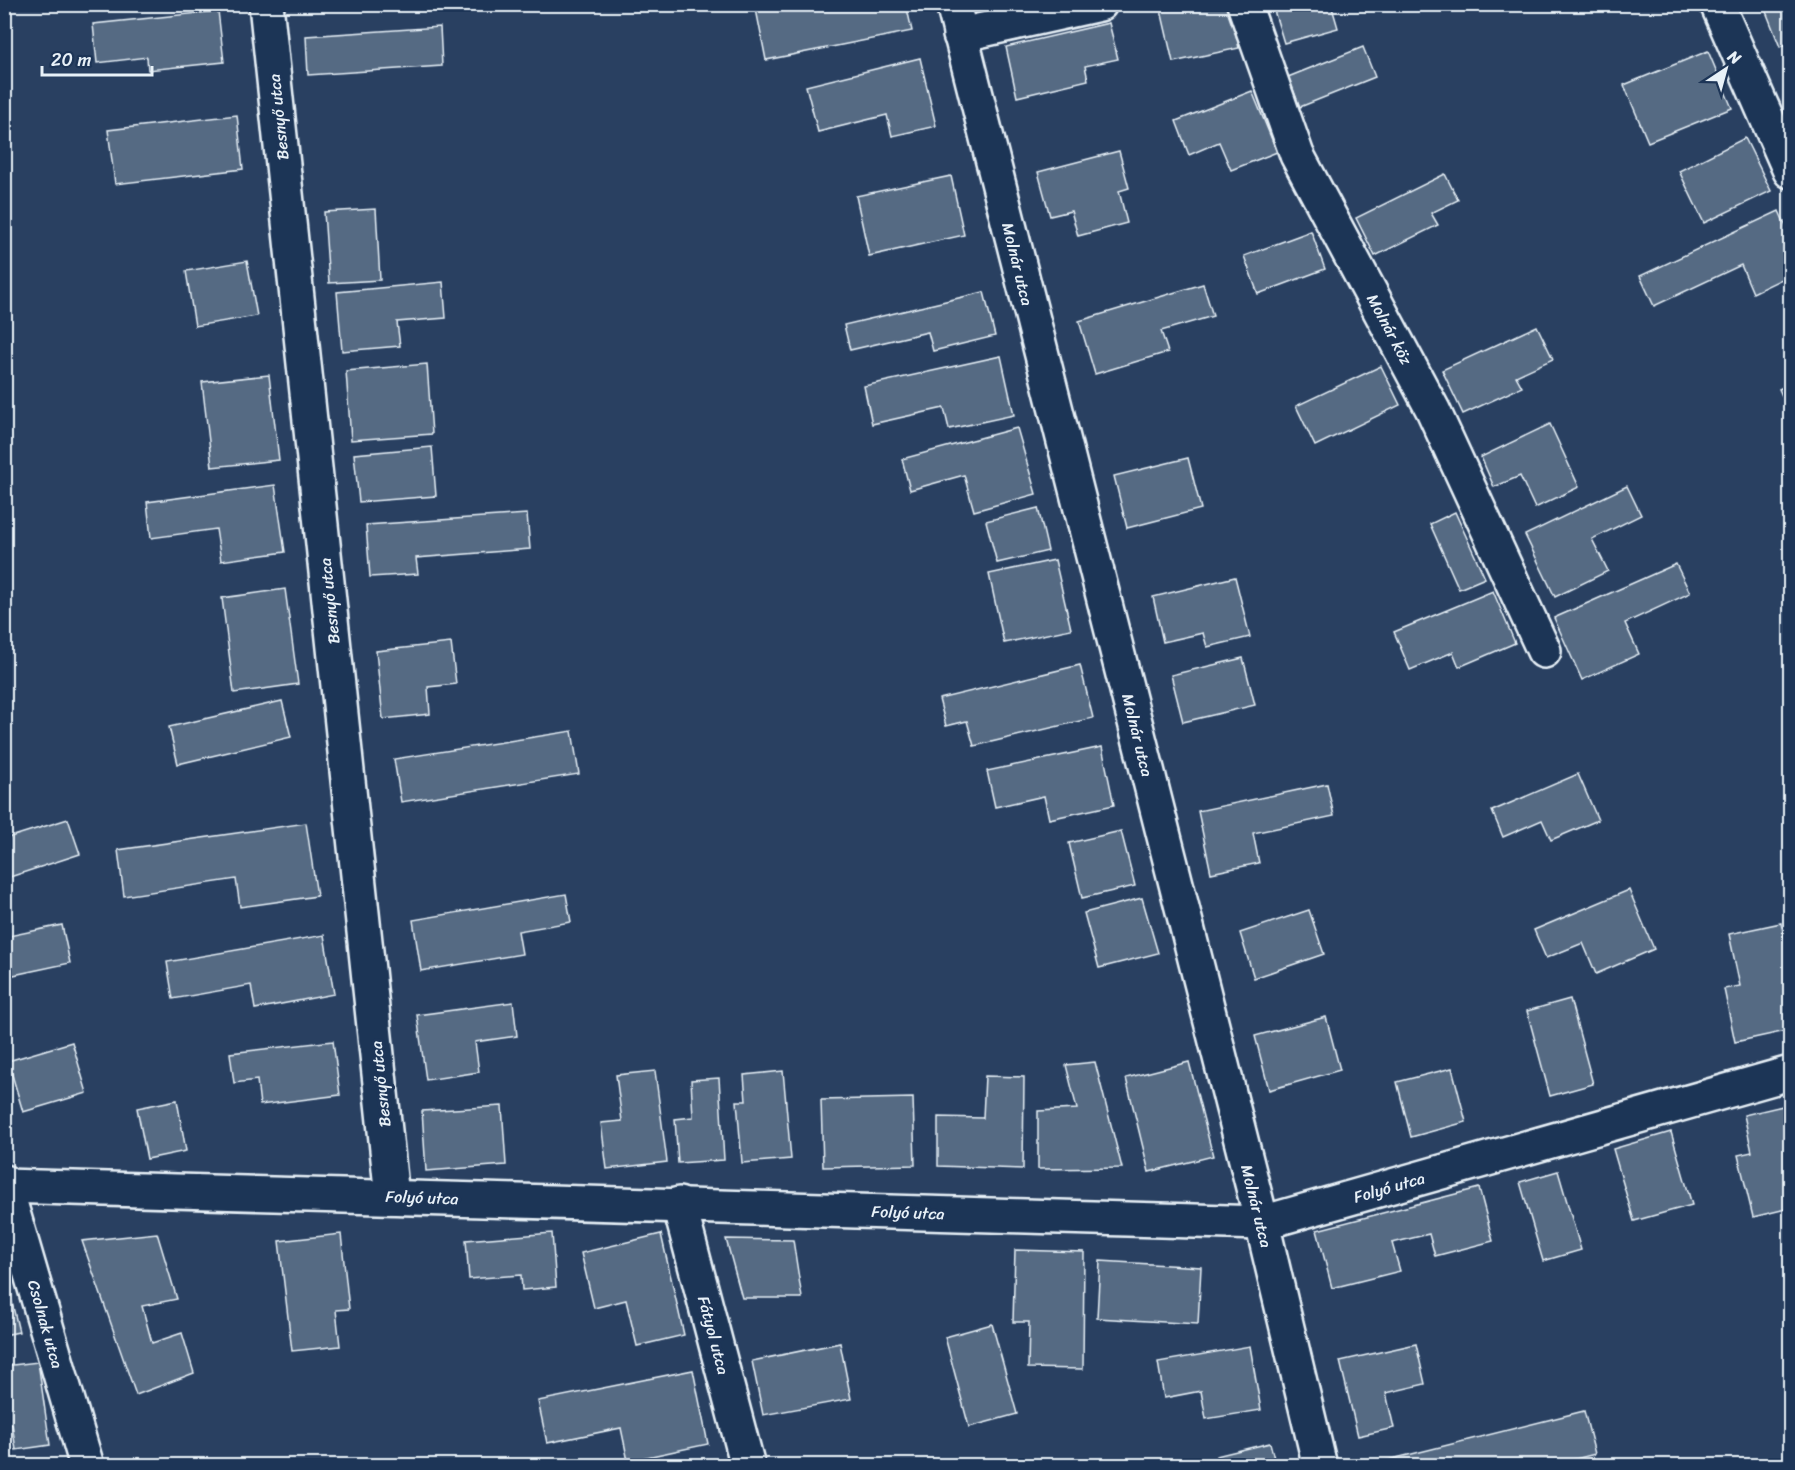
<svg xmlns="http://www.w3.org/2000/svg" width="1795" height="1470" font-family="Sriracha,sans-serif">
	<rect width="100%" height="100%" fill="#294061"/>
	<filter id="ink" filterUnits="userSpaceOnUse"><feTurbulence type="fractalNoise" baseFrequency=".0167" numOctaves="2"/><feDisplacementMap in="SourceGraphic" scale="12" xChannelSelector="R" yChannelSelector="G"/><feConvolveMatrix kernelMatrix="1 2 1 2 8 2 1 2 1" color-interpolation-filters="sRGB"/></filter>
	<g filter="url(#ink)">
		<g fill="#556a83" stroke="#e8f1f8" stroke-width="1.5">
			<polygon points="755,4 906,4 912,31 766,60"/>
			<polygon points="1167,4 1229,4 1239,48 1173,62 1160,6"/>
			<polygon points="1272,4 1331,4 1338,28 1284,43"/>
			<polygon points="1763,4 1790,4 1790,42 1780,47"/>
			<polygon points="218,11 224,62 148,70 147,57 97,63 93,24"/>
			<polygon points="1109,23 1118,59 1085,66 1088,80 1017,97 1006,47"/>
			<polygon points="440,27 442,66 308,75 306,36"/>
			<polygon points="1363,47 1375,77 1300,107 1288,77"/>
			<polygon points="1708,51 1732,108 1648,142 1624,85"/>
			<polygon points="920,58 936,126 892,136 887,115 818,132 806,86"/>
			<polygon points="1252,91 1277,152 1231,170 1219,142 1189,155 1176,121"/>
			<polygon points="237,115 243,169 115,184 108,130"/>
			<polygon points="1745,138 1771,191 1704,223 1679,171"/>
			<polygon points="1119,151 1129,188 1119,191 1127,223 1078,236 1071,211 1050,216 1038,172"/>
			<polygon points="1445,174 1458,200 1431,213 1438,225 1375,256 1356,218"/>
			<polygon points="951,176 964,235 869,256 856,196"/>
			<polygon points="376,209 380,280 329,283 324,212"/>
			<polygon points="1779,211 1790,235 1790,275 1753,293 1741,265 1654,306 1640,276"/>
			<polygon points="1311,231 1325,269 1258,294 1244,256"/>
			<polygon points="247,261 257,316 195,326 186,271"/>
			<polygon points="443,282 446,318 397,322 400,346 342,351 337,292"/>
			<polygon points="1203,284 1213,316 1161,331 1168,352 1095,374 1079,321"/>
			<polygon points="984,292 995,336 933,351 928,332 850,350 844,325"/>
			<polygon points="1537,326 1553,359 1516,376 1522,387 1463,414 1442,370"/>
			<polygon points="1001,356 1014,415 949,429 944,408 872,424 864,386"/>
			<polygon points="427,364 432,434 351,440 346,371"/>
			<polygon points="1381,366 1400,405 1315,446 1296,406"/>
			<polygon points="269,375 279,460 212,467 202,382"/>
			<polygon points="1790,384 1790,414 1779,389"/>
			<polygon points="1550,424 1579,487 1535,508 1520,476 1494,487 1481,457"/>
			<polygon points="1017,428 1036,494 974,511 964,475 910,490 902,459"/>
			<polygon points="432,447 436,496 359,502 354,454"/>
			<polygon points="1188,458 1201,509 1127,528 1114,476"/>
			<polygon points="275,485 285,552 221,561 216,529 151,538 147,502"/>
			<polygon points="1627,486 1641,515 1592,539 1608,571 1555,597 1525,535"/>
			<polygon points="1038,508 1048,551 997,563 986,521"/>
			<polygon points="1455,512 1485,578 1459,589 1430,524"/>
			<polygon points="527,514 530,549 416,558 418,574 370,577 366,525"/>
			<polygon points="1055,560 1071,629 1004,643 989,574"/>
			<polygon points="1676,564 1690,593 1625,623 1639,654 1582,680 1554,618"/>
			<polygon points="1235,577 1250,637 1207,647 1203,633 1163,642 1153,597"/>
			<polygon points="285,589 298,684 234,693 222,598"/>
			<polygon points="1493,591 1515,643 1459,667 1453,652 1410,670 1394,632"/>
			<polygon points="451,643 456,684 428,687 430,714 383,719 376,651"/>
			<polygon points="1243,658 1255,705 1183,722 1171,675"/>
			<polygon points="1080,665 1093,718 974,746 967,721 946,726 939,699"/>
			<polygon points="282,701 291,737 178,764 169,727"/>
			<polygon points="572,731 579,774 401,802 394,759"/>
			<polygon points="1102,747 1114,805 1049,819 1044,796 995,807 987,771"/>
			<polygon points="1578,774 1598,820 1551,840 1542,820 1503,837 1492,811"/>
			<polygon points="1327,784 1334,816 1253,833 1259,863 1211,873 1198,811"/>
			<polygon points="68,819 80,854 4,879 4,839"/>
			<polygon points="306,823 317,896 240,907 236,879 124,896 118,850"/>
			<polygon points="1121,831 1135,886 1082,898 1069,843"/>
			<polygon points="1629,890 1654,949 1596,974 1583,943 1546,958 1534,930"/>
			<polygon points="566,894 571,922 518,931 522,954 421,971 413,920"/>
			<polygon points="1142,898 1158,953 1099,968 1084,913"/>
			<polygon points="1309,910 1324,954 1254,978 1240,933"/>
			<polygon points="1781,923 1790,964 1790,1030 1735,1042 1724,989 1740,986 1729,934"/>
			<polygon points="62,925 70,963 4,977 4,937"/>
			<polygon points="324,935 334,994 255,1009 251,985 173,999 167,962"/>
			<polygon points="1570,999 1593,1084 1550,1096 1527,1011"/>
			<polygon points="513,1002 517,1036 475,1042 479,1072 426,1080 417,1015"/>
			<polygon points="1326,1017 1340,1070 1269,1090 1255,1036"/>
			<polygon points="333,1041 340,1095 260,1105 257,1080 234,1083 230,1053"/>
			<polygon points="72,1042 87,1093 23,1112 8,1061"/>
			<polygon points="1095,1062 1122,1168 1038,1169 1038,1111 1077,1109 1066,1065"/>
			<polygon points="1189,1062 1213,1156 1149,1172 1126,1078"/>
			<polygon points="1452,1068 1466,1122 1411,1137 1397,1082"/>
			<polygon points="655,1071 667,1162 607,1169 601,1123 622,1121 616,1075"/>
			<polygon points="783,1071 791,1159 742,1163 737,1101 746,1101 744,1075"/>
			<polygon points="985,1076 1024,1077 1023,1169 938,1166 938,1117 983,1118"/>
			<polygon points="719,1078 724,1160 678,1163 675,1119 693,1117 691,1080"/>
			<polygon points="913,1098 915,1165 823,1167 821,1100"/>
			<polygon points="177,1100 186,1151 147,1159 137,1108"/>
			<polygon points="1787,1105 1790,1119 1790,1208 1753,1217 1738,1155 1752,1152 1744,1115"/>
			<polygon points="502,1106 506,1165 426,1171 422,1111"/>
			<polygon points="1671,1132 1692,1205 1634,1221 1613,1149"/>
			<polygon points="1558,1171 1581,1250 1543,1261 1520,1182"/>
			<polygon points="1479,1188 1493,1241 1435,1256 1429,1234 1392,1243 1400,1271 1332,1288 1317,1230"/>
			<polygon points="157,1233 177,1299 142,1306 152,1343 182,1333 194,1373 136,1395 82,1241"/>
			<polygon points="552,1233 556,1287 522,1290 521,1275 469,1279 466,1240"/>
			<polygon points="341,1234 349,1309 336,1310 340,1346 292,1351 279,1241"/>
			<polygon points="661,1234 684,1335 637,1346 626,1300 594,1308 581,1253"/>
			<polygon points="726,1239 793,1240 802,1298 742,1298"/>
			<polygon points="1015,1250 1084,1252 1083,1369 1028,1368 1029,1322 1013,1322"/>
			<polygon points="1100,1261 1201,1267 1198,1324 1097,1318"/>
			<polygon points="4,1269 19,1332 4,1335"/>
			<polygon points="992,1324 1017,1414 969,1427 945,1337"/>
			<polygon points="840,1343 851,1399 763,1415 752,1361"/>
			<polygon points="1416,1344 1425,1384 1386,1393 1394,1428 1358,1436 1340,1361"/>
			<polygon points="1250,1346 1261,1410 1206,1419 1201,1391 1164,1398 1158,1362"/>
			<polygon points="38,1362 50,1445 16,1450 12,1424 4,1425 4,1366"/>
			<polygon points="693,1370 708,1444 628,1461 621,1428 547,1443 538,1401"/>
			<polygon points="1584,1411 1595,1454 1549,1466 1364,1466"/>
			<polygon points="1270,1443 1276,1466 1218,1466 1216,1456"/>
		</g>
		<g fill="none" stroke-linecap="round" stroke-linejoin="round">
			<defs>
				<g id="minor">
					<polyline points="266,4 392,1197"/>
					<polyline points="953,4 1262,1223 1320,1466"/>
					<polyline points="1244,4 1297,155 1433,410 1544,651"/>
					<polyline points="1717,4 1790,171"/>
					<polyline points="960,35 1100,4"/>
					<polyline points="4,1182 87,1466"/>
					<polyline points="4,1186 1262,1223 1790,1073"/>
					<polyline points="679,1204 748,1466"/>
				</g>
			</defs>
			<use href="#minor" stroke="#e8f1f8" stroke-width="38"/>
			<use href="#minor" stroke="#1d3557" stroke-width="33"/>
		</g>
	</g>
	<g text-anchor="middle" stroke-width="6" stroke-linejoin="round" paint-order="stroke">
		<g font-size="16" fill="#e8f1f8" stroke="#1d3557">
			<text transform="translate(278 117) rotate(-96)" y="6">Besnyő utca</text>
			<text transform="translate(1018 264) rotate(76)" y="6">Molnár utca</text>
			<text transform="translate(1390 329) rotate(62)" y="6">Molnár köz</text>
			<text transform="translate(329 601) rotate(-96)" y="6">Besnyő utca</text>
			<text transform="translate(1138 735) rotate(76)" y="6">Molnár utca</text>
			<text transform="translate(380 1084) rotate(-96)" y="6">Besnyő utca</text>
			<text transform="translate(1389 1187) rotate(-16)" y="6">Folyó utca</text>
			<text transform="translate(422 1197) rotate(2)" y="6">Folyó utca</text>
			<text transform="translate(1257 1206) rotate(76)" y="6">Molnár utca</text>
			<text transform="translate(908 1212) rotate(2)" y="6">Folyó utca</text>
			<text transform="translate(46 1324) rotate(74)" y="6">Csolnak utca</text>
			<text transform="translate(714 1335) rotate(75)" y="6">Fátyol utca</text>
		</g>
	</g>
	<rect width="1795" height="1470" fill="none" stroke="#1d3557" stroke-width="24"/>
	<rect x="12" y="12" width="1771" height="1446" fill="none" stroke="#e8f1f8" stroke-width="2" filter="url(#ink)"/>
	<g transform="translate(1726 69) rotate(36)" stroke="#1d3557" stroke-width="4.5" paint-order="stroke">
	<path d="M0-4.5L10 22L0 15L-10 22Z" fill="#e8f1f8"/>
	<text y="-9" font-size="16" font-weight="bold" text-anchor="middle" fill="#e8f1f8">N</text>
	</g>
	<path d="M42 66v9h110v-9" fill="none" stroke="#e8f1f8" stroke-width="3"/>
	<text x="51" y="66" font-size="18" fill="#e8f1f8" stroke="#1d3557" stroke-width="4.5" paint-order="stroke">20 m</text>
</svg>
